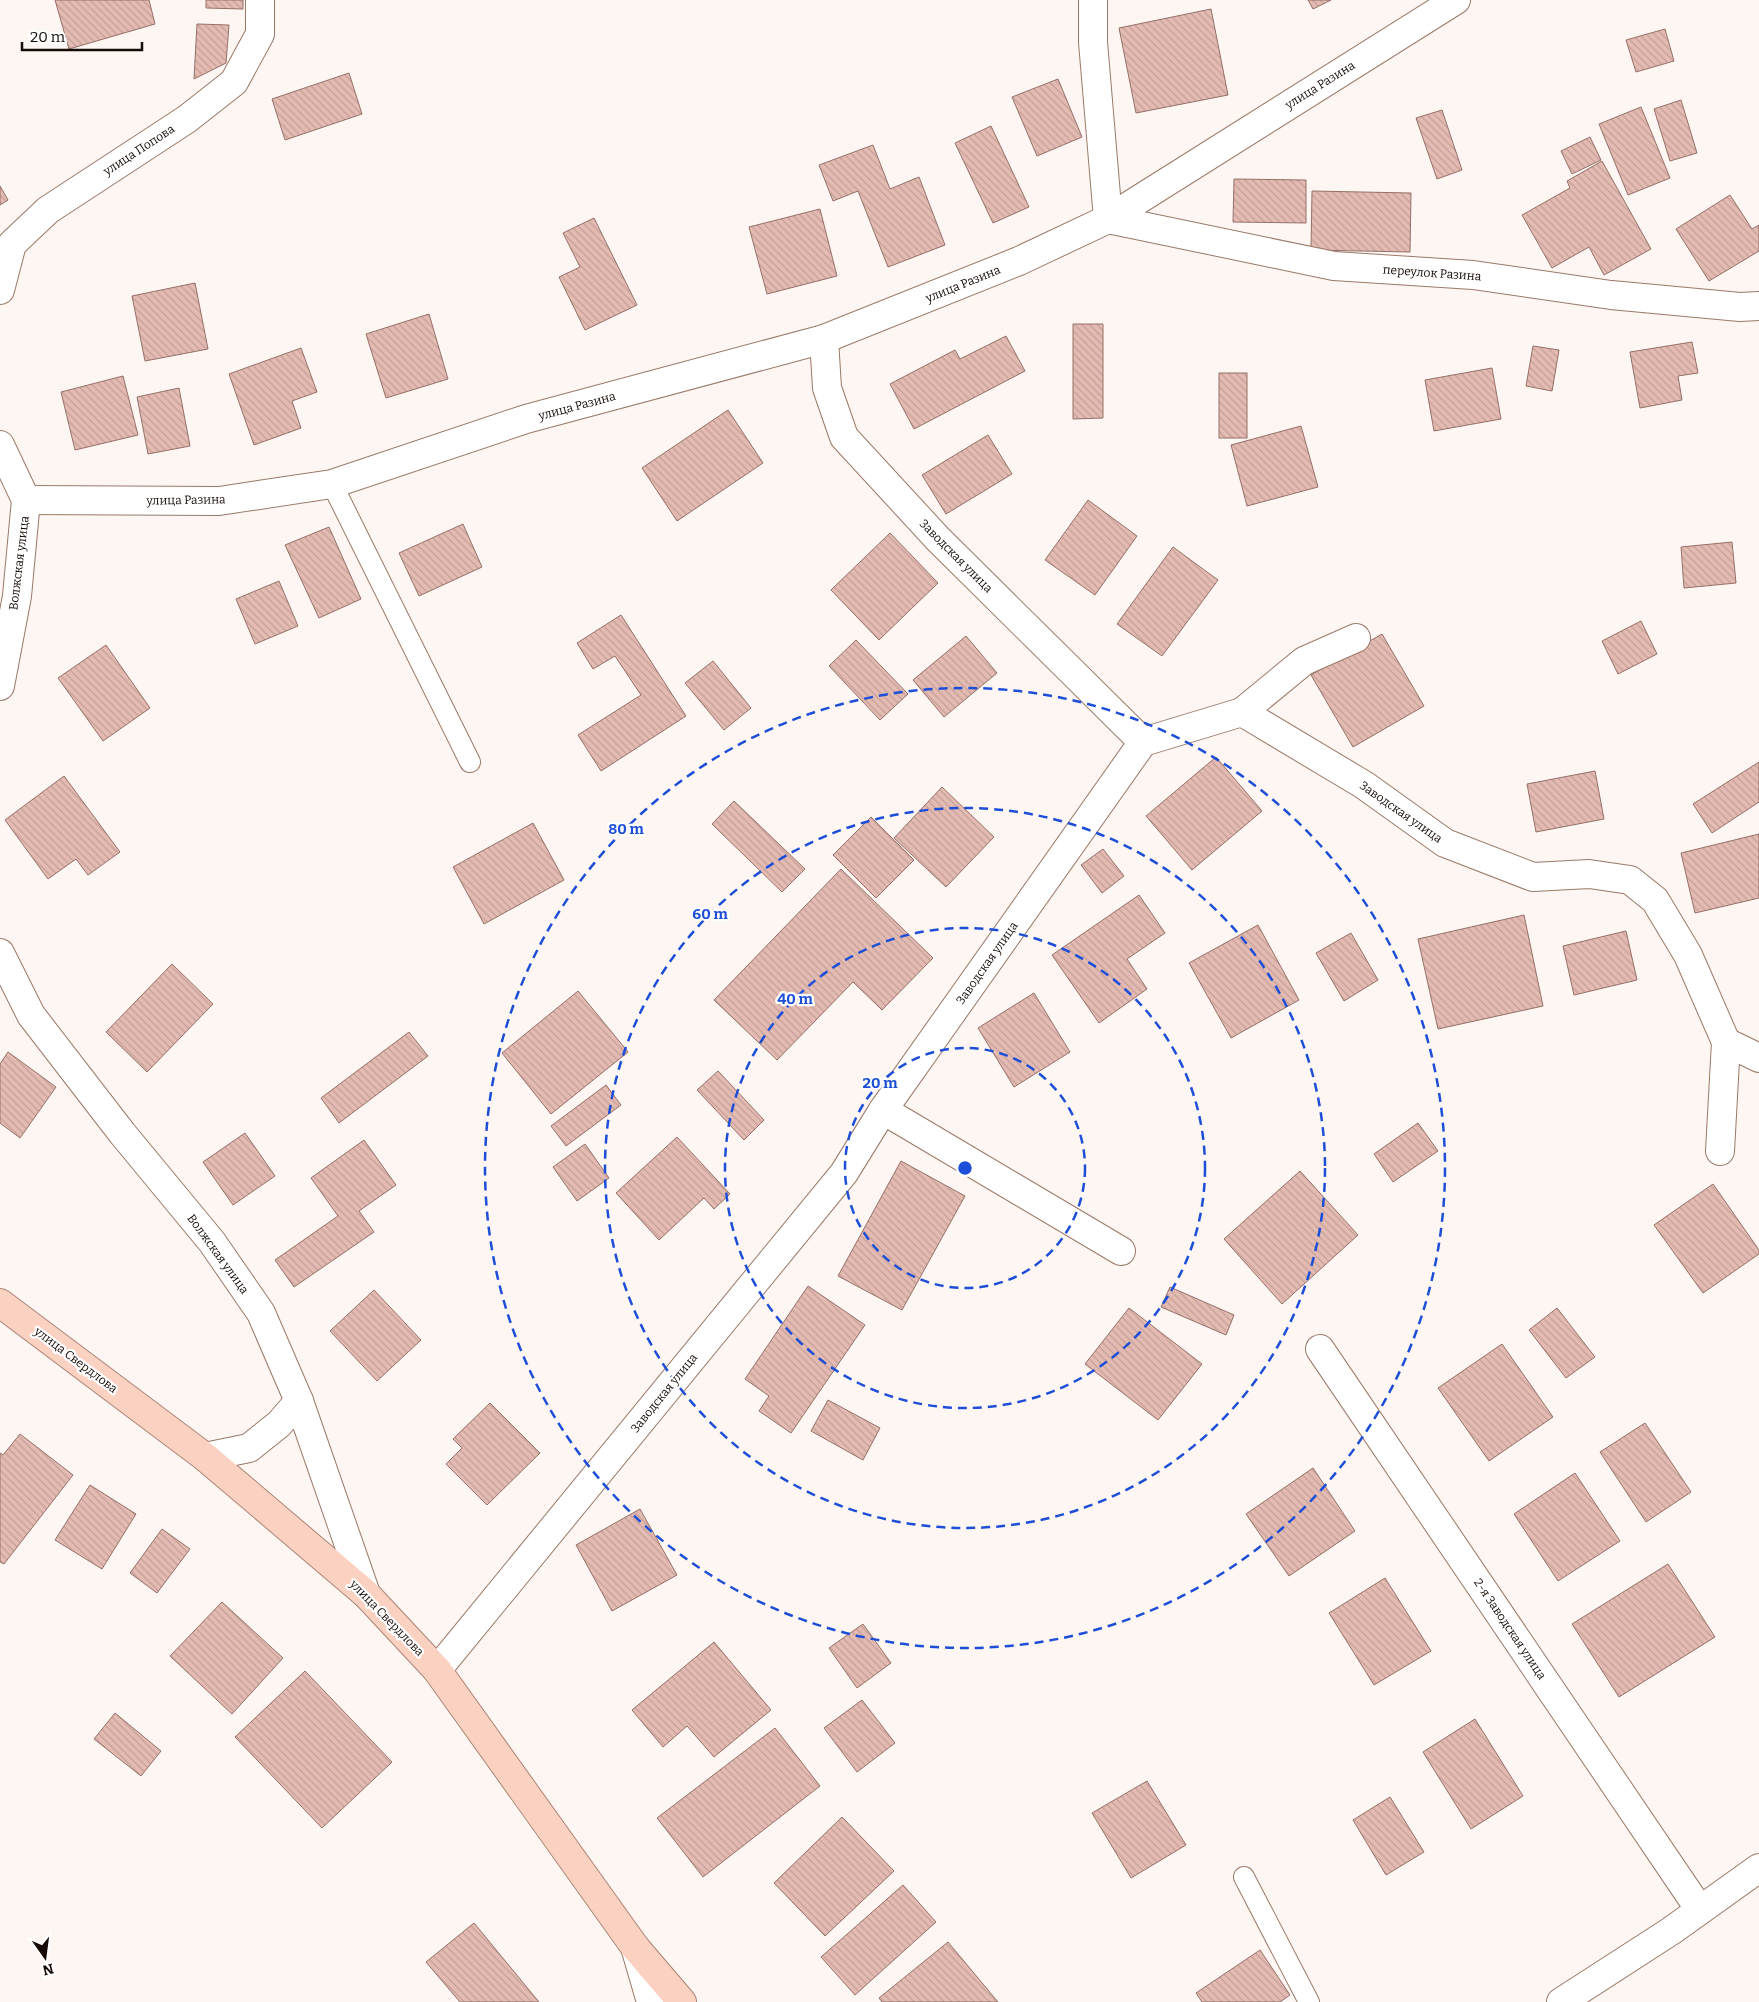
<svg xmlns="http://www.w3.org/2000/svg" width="1759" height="2002" font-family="Bitter,serif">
	<defs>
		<pattern id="building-back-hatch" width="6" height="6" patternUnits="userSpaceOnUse" patternTransform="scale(1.25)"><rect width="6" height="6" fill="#e4bbb2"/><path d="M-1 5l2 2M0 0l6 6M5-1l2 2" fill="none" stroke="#c39f98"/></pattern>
	</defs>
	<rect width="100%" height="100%" fill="#fdf6f2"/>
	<g fill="url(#building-back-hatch)" stroke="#957068">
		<polygon points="55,0 149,0 155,24 69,49"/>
		<polygon points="206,0 243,0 243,9 206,8"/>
		<polygon points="1308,0 1331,0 1313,9"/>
		<polygon points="1211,9 1228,95 1136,113 1119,28"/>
		<polygon points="197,24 229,25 226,63 194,79"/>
		<polygon points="1665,29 1674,61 1636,72 1626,40"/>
		<polygon points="349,73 362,114 285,140 272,99"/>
		<polygon points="1058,79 1082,137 1037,156 1012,97"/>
		<polygon points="1681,100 1697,153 1670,161 1654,109"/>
		<polygon points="1641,107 1670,178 1628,195 1599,124"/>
		<polygon points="1442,110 1462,170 1437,179 1416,118"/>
		<polygon points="991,126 1029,207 993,223 955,143"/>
		<polygon points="1590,137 1601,160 1572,174 1561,151"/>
		<polygon points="873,145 890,189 919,177 945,245 888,267 858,191 833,201 819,165"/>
		<polygon points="1602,161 1651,249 1604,275 1589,247 1552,268 1522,215 1570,188 1567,181"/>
		<polygon points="1234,179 1306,180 1306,223 1233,222"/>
		<polygon points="0,186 8,200 0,205"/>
		<polygon points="1312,191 1411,193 1410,252 1311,250"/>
		<polygon points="1730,195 1752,229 1759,225 1759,251 1709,281 1676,229"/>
		<polygon points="820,209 837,276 767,294 749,227"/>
		<polygon points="594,218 637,305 585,330 559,277 580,267 563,233"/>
		<polygon points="195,283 208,349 145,361 132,296"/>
		<polygon points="429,314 448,379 386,398 366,334"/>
		<polygon points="1073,324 1103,324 1103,418 1073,419"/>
		<polygon points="1006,336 1025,371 914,429 890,384 955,350 960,359"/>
		<polygon points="1692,342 1698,373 1678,376 1682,400 1640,408 1630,352"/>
		<polygon points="1533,346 1559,350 1552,391 1526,386"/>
		<polygon points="301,348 317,392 292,401 301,428 254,445 229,374"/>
		<polygon points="1492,368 1501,419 1434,431 1425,380"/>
		<rect x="1219" y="373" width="28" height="65"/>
		<polygon points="123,376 138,435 75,450 61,392"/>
		<polygon points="179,388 190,446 148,454 137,397"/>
		<polygon points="728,410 763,463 677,521 642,468"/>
		<polygon points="1301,426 1318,487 1247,506 1231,445"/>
		<polygon points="988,435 1012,474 946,514 922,475"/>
		<polygon points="1088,500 1137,536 1095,595 1045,560"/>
		<polygon points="463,524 482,567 419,596 399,553"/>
		<polygon points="329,527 361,599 319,618 285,545"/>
		<polygon points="890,533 938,583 879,640 831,590"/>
		<polygon points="1732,542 1736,583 1684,588 1681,547"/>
		<polygon points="1173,547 1218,580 1162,656 1117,624"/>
		<polygon points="279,581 298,626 255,644 236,599"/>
		<polygon points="621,615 686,716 601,771 578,735 641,695 615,656 593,669 577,643"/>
		<polygon points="1641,621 1657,654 1618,674 1602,641"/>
		<polygon points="1382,634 1424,706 1353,747 1311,675"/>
		<polygon points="966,636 997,673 944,717 913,680"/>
		<polygon points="856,640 908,694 880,720 829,666"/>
		<polygon points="106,645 150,708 103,741 58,678"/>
		<polygon points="713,661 751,708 724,730 685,683"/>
		<polygon points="1216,757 1262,811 1192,870 1146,816"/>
		<polygon points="1759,762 1759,802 1712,833 1693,804"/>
		<polygon points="1595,771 1604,819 1536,832 1527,784"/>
		<polygon points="64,776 120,852 88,875 76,859 48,879 5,820"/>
		<polygon points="942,787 994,837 946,887 894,838"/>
		<polygon points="734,801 805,869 782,892 712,824"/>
		<polygon points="871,817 914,860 876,898 833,855"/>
		<polygon points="533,823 564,880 484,924 453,867"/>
		<polygon points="1759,834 1759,898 1695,913 1681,853"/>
		<polygon points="1103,849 1124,876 1102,893 1081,865"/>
		<polygon points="841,869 933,958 882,1010 853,982 777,1060 714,1000"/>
		<polygon points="1139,895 1165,933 1127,959 1147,989 1099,1023 1052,955"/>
		<polygon points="1524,915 1543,1006 1438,1029 1418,939"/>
		<polygon points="1258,925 1299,1000 1231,1038 1189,963"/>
		<polygon points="1626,931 1637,980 1574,995 1563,946"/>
		<polygon points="1351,933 1378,980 1344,1001 1316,953"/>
		<polygon points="172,964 213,1004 147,1072 106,1032"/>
		<polygon points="578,991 628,1052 551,1114 502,1053"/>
		<polygon points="1034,993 1070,1052 1014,1087 978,1028"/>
		<polygon points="409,1032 428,1056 339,1123 321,1098"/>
		<polygon points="8,1052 56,1087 20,1138 0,1123 0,1064"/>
		<polygon points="718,1071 764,1120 744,1140 697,1090"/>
		<polygon points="606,1085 621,1105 566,1146 551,1126"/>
		<polygon points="1418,1123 1438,1151 1393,1182 1374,1154"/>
		<polygon points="245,1133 275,1176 233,1205 203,1162"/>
		<polygon points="677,1137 730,1194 714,1209 704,1198 659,1240 616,1193"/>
		<polygon points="364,1140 396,1185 359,1211 374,1232 294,1287 275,1260 338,1216 311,1178"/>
		<polygon points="585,1144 609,1178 577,1201 553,1167"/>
		<polygon points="901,1161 965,1196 902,1310 838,1276"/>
		<polygon points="1300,1171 1358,1235 1282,1304 1224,1239"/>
		<polygon points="1713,1184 1759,1250 1759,1254 1703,1293 1654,1225"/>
		<polygon points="808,1286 865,1325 791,1433 759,1411 769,1396 745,1379"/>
		<polygon points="1170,1287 1234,1315 1226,1335 1161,1307"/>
		<polygon points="374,1290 421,1340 377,1381 330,1331"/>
		<polygon points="1129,1308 1202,1364 1158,1420 1085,1364"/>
		<polygon points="1557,1308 1595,1357 1566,1378 1529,1330"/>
		<polygon points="1502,1344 1553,1417 1489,1461 1438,1388"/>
		<polygon points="828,1400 880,1428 863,1460 811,1431"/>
		<polygon points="490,1403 540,1453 487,1505 446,1464 462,1448 453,1439"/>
		<polygon points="1645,1423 1691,1492 1646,1522 1600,1452"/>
		<polygon points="20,1434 73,1475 4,1564 0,1562 0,1453 3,1455"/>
		<polygon points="1313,1468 1355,1531 1289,1576 1246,1514"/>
		<polygon points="1575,1473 1620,1541 1558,1581 1514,1514"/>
		<polygon points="90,1485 136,1514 102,1569 55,1540"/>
		<polygon points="640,1509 677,1575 612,1611 576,1545"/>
		<polygon points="162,1529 190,1549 157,1593 130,1573"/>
		<polygon points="1668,1564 1715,1637 1619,1697 1572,1624"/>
		<polygon points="1385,1578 1431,1651 1374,1685 1329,1613"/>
		<polygon points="222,1602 283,1658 232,1714 170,1656"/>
		<polygon points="863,1624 891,1663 857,1688 829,1648"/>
		<polygon points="714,1642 771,1710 714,1757 687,1726 663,1747 632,1710"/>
		<polygon points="305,1671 392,1762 322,1828 235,1737"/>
		<polygon points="862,1700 895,1743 857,1772 824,1728"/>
		<polygon points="115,1713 161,1751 141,1776 94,1739"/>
		<polygon points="1475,1719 1523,1796 1471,1829 1423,1752"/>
		<polygon points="775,1728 820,1786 703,1877 657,1818"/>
		<polygon points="1147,1781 1186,1845 1131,1878 1092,1813"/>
		<polygon points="1390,1797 1424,1852 1386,1875 1353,1820"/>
		<polygon points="842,1817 894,1871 825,1936 774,1883"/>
		<polygon points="903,1885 936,1922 855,1995 821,1957"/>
		<polygon points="474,1923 539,2002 460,2002 426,1962"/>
		<polygon points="948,1942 998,2002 882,2002 879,1998"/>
		<polygon points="1260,1950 1290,1995 1280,2002 1202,2002 1196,1993"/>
	</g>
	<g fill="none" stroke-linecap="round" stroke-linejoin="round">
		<defs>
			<g id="service">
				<polyline points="332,484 470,762"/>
				<polyline points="1244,1877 1309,2002"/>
			</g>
			<g id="minor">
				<polyline points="1093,0 1093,42 1108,219 1334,266 1473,275 1611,295 1740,307 1759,306"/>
				<polyline points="0,290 12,244 48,210 187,119 234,82 260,34 260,0"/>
				<polyline points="0,445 26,500 17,596 0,686"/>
				<polyline points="26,500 219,501 332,484 526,419 824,339 1019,261 1108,219 1456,0"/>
				<polyline points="1242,712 1304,661 1356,638"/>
				<polyline points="1143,742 1242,712 1364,785 1445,843 1533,877 1589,874 1630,880 1655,900 1688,955 1726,1042 1720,1151"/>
				<polyline points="0,953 31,1015 122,1133 212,1242 261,1313 299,1401 366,1594"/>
				<polyline points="1726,1042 1759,1058"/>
				<polyline points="883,1110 1121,1251"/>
				<polyline points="1320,1349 1700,1910"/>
				<polyline points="205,1457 249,1448 279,1424 299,1401"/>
				<polyline points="437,1670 844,1173 883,1110 1143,742 938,539 844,437 827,388 824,339"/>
				<polyline points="1561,2002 1671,1931 1759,1868"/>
			</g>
			<polyline id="tertiary" points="635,1947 651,2002"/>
			<polyline id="trunk" points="0,1303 205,1457 366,1594 437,1670 635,1947 682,2002"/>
		</defs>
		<use href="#service" stroke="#9a7968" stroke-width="22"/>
		<use href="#minor" stroke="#9a7968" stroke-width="30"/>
		<use href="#tertiary" stroke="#9a7968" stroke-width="30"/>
		<use href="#trunk" stroke="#aa8575" stroke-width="30"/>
		<use href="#service" stroke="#fff" stroke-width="20"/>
		<use href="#minor" stroke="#fff" stroke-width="28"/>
		<use href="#tertiary" stroke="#fff" stroke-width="28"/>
		<use href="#trunk" stroke="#fbd2c2" stroke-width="28"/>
	</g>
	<g fill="none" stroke="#1d4ed8" stroke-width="2.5" stroke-dasharray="9 6">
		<circle cx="965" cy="1168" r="120"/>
		<circle cx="965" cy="1168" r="240"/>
		<circle cx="965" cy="1168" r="360"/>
		<circle cx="965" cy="1168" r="480"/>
	</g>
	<g text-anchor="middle" stroke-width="4.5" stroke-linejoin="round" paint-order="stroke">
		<g font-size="12" fill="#160a05" stroke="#fff">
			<text transform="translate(1320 85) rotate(-32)" y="4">улица Разина</text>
			<text transform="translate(139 150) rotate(-33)" y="4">улица Попова</text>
			<text transform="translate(1432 273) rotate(4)" y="4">переулок Разина</text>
			<text transform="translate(963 284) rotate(-22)" y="4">улица Разина</text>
			<text transform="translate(577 406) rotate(-15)" y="4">улица Разина</text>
			<text transform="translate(186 500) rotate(-1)" y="4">улица Разина</text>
			<text transform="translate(956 556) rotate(45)" y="4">Заводская улица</text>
			<text transform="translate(19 563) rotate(-83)" y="4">Волжская улица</text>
			<text transform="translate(1401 812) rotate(35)" y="4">Заводская улица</text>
			<text transform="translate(987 963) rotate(-55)" y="4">Заводская улица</text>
			<text transform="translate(218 1254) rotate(54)" y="4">Волжская улица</text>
			<text transform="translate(76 1360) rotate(37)" y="4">улица Свердлова</text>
			<text transform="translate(664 1393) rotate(-51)" y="4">Заводская улица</text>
			<text transform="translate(387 1618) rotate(46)" y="4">улица Свердлова</text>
			<text transform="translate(1510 1629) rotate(56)" y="4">2-я Заводская улица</text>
		</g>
	</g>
	<circle cx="965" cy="1168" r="8" fill="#1d4ed8" stroke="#fff" stroke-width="2.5"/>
	<g font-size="15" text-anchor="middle" font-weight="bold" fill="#1d4ed8" stroke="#fff" stroke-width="4.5" stroke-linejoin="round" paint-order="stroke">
		<text x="626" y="834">80 m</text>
		<text x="710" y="919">60 m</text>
		<text x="795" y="1004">40 m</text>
		<text x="880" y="1088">20 m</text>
	</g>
	<g transform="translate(45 1957) rotate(166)" stroke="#ffffff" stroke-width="4" paint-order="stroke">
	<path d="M0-4L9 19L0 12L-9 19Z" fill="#160a05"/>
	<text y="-8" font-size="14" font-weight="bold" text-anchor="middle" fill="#160a05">N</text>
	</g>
	<path d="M22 42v8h120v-8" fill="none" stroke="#160a05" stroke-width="2.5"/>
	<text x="30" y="42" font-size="15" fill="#160a05" stroke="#ffffff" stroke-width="4" paint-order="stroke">20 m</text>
</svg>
